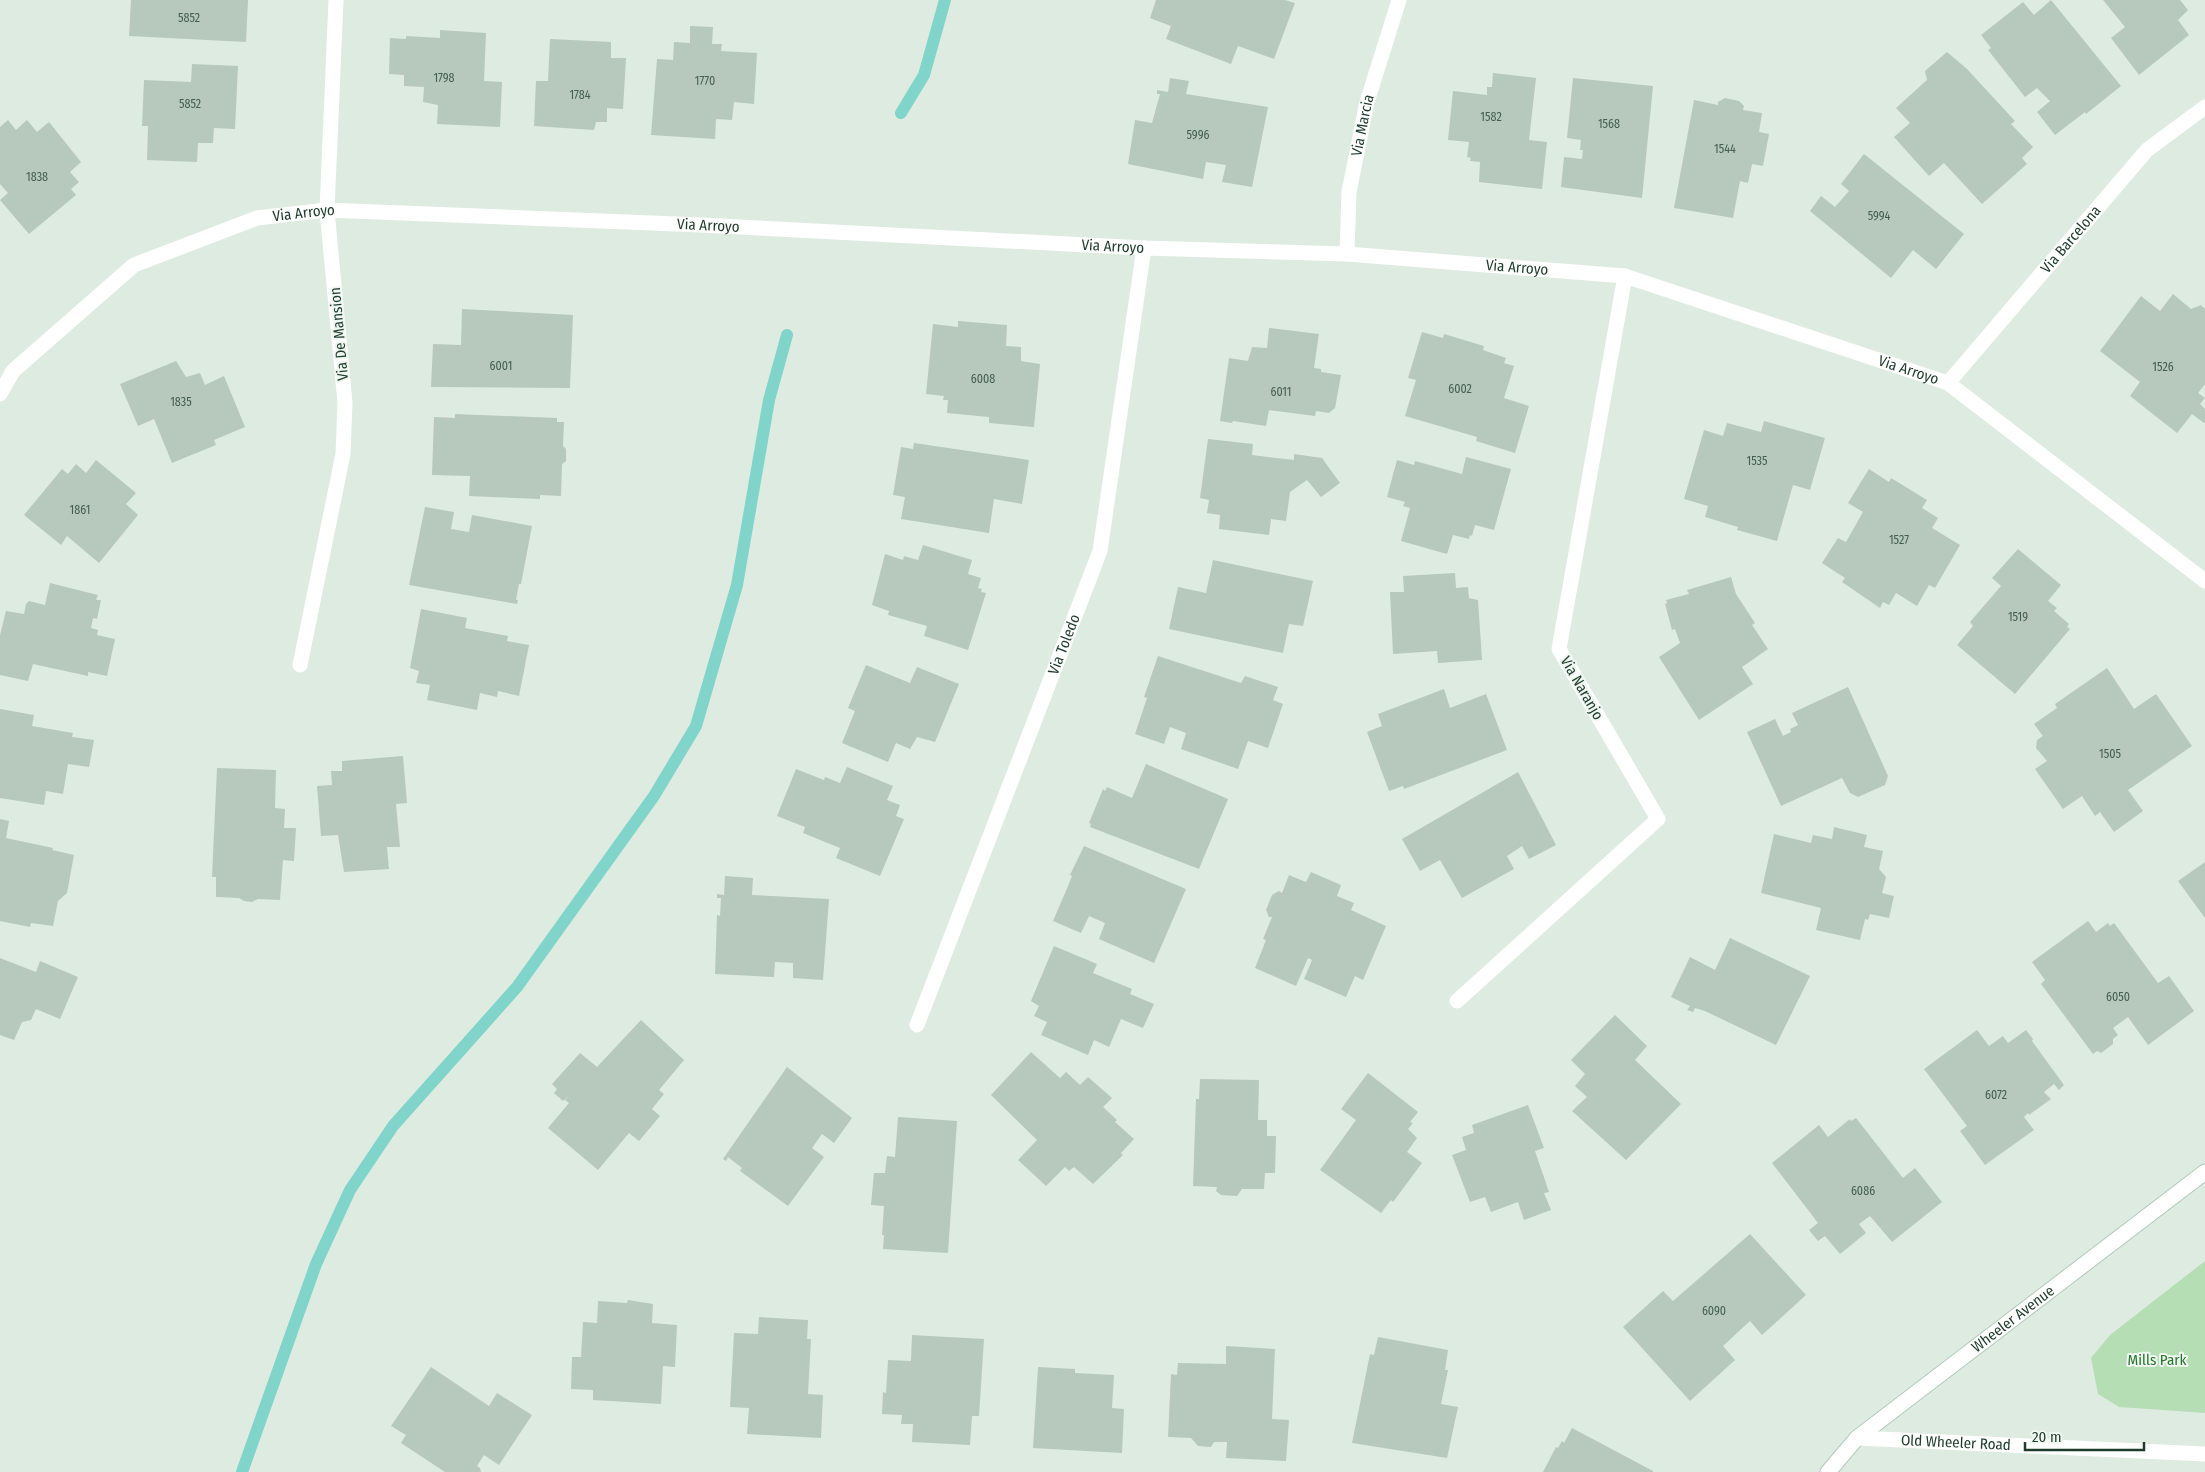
<svg xmlns="http://www.w3.org/2000/svg" width="2205" height="1472" font-family="'Fira Sans Condensed',sans-serif">
	<rect width="100%" height="100%" fill="#deebe1"/>
	<polygon fill="#b6deb5" points="2205,1261 2205,1413 2119,1407 2098,1394 2091,1358 2110,1335"/>
	<g fill="none" stroke-linecap="round" stroke-linejoin="round">
		<g stroke="#81d4c9" stroke-width="12">
			<polyline points="901,113 924,75 945,0"/>
			<polyline points="242,1472 316,1264 350,1190 393,1126 517,987 654,796 696,726 737,585 769,400 787,335"/>
		</g>
	</g>
	<g fill="#b6c9bc">
		<polygon points="131,0 248,0 246,42 129,36"/>
		<polygon points="1156,0 1285,0 1295,3 1274,59 1238,46 1231,64 1166,39 1171,26 1150,18"/>
		<polygon points="2051,0 2121,86 2086,114 2085,112 2055,135 2037,112 2050,101 2037,88 2025,97 1988,50 1991,48 1981,35 2023,2 2034,15"/>
		<polygon points="2103,0 2180,0 2188,10 2178,20 2189,35 2139,75 2111,38 2125,27"/>
		<polygon points="690,26 713,27 712,44 722,44 721,51 757,53 754,104 734,102 732,120 716,119 715,139 651,135 657,59 673,60 674,42 690,43"/>
		<polygon points="440,30 486,33 484,81 502,82 500,127 437,124 438,105 423,102 424,87 404,86 404,75 389,74 390,38 406,39 406,36 440,38"/>
		<polygon points="550,39 611,42 611,58 626,58 623,109 607,108 607,122 596,122 594,130 534,126 536,81 548,81"/>
		<polygon points="1947,52 1967,69 2015,121 2011,124 2033,147 2022,158 2027,164 1982,204 1944,163 1929,176 1894,137 1910,123 1896,108 1927,80 1925,71"/>
		<polygon points="192,64 238,66 235,129 214,128 213,143 198,143 197,162 147,160 148,126 142,126 144,80 191,82"/>
		<polygon points="1493,73 1536,78 1529,140 1547,142 1542,189 1479,182 1480,162 1470,161 1471,158 1467,157 1469,142 1448,140 1453,91 1487,95 1487,87 1492,87"/>
		<polygon points="1170,78 1189,81 1186,94 1268,107 1252,187 1222,182 1226,165 1206,162 1203,179 1128,164 1135,120 1152,123 1160,94 1157,94 1157,90 1168,92"/>
		<polygon points="1573,78 1653,86 1642,198 1561,187 1564,157 1582,159 1583,150 1580,150 1581,140 1567,138"/>
		<polygon points="1725,98 1739,101 1744,106 1743,110 1762,113 1759,132 1769,134 1763,166 1752,164 1748,183 1740,181 1733,218 1674,208 1694,100 1718,105 1718,102"/>
		<polygon points="8,120 16,130 27,120 37,132 49,122 81,162 70,172 79,182 71,189 76,195 29,234 0,200 8,193 0,184 0,127"/>
		<polygon points="1864,154 1964,234 1936,269 1913,250 1891,278 1810,211 1821,196 1835,207 1849,191 1841,184"/>
		<polygon points="2173,294 2191,309 2201,305 2205,309 2205,384 2198,393 2205,398 2200,404 2205,409 2205,422 2204,423 2192,414 2177,433 2130,396 2140,382 2100,351 2141,296 2160,311"/>
		<polygon points="462,309 573,315 570,388 431,387 433,344 461,345"/>
		<polygon points="958,321 1007,325 1006,346 1021,347 1021,361 1040,364 1034,427 989,423 989,417 947,413 948,400 943,400 944,396 926,394 933,324 958,327"/>
		<polygon points="1269,328 1319,334 1314,368 1321,369 1321,372 1341,375 1335,408 1329,413 1316,411 1315,416 1269,410 1266,426 1233,421 1232,423 1220,421 1229,358 1248,361 1252,347 1267,348"/>
		<polygon points="1422,332 1443,338 1444,334 1484,346 1483,350 1506,358 1504,363 1514,366 1504,398 1529,406 1515,453 1476,441 1477,437 1405,416 1416,380 1408,378"/>
		<polygon points="176,361 186,377 200,373 205,385 224,376 245,427 214,440 216,445 172,463 154,419 138,426 120,384"/>
		<polygon points="455,414 557,418 557,422 564,422 563,446 566,449 566,461 562,464 561,496 540,495 540,499 469,496 470,476 432,475 434,417 455,418"/>
		<polygon points="1764,421 1825,438 1810,490 1793,485 1777,541 1737,530 1738,527 1705,517 1708,506 1684,499 1704,430 1723,436 1727,423 1761,432"/>
		<polygon points="1208,439 1253,444 1252,455 1294,460 1294,454 1322,458 1340,483 1321,497 1307,480 1290,492 1286,521 1271,519 1269,535 1219,529 1220,515 1207,513 1209,500 1200,498"/>
		<polygon points="914,443 1029,460 1022,504 994,499 989,533 901,519 905,497 893,495 901,447 913,449"/>
		<polygon points="1466,457 1511,469 1494,530 1475,525 1472,536 1470,535 1469,539 1453,535 1447,554 1401,541 1410,508 1403,506 1405,502 1387,497 1397,460 1414,465 1415,461 1462,474"/>
		<polygon points="96,460 136,493 126,504 138,515 99,563 67,536 61,545 24,515 62,469 68,474 76,464 86,473"/>
		<polygon points="1869,469 1889,482 1891,478 1927,500 1922,508 1938,518 1932,528 1960,545 1935,588 1929,585 1917,606 1896,593 1889,605 1883,602 1880,608 1842,582 1845,578 1822,563 1838,538 1846,542 1863,512 1848,503"/>
		<polygon points="425,507 454,512 451,529 469,532 472,515 532,526 521,584 519,584 516,600 518,600 517,604 409,585"/>
		<polygon points="923,545 972,560 968,574 981,578 978,588 982,589 981,592 986,593 968,650 924,636 927,626 888,615 889,611 872,605 885,554 903,560 904,556 918,560"/>
		<polygon points="2018,549 2061,585 2048,601 2057,608 2054,611 2069,624 2067,627 2070,629 2015,694 1957,645 1973,626 1970,622 2001,586 1992,578"/>
		<polygon points="1213,560 1313,581 1303,626 1289,624 1283,653 1169,629 1178,587 1206,593"/>
		<polygon points="1455,573 1456,588 1468,587 1469,598 1478,600 1482,660 1438,663 1437,651 1393,654 1390,592 1404,592 1403,576"/>
		<polygon points="1731,577 1736,594 1755,623 1752,625 1768,649 1742,667 1753,684 1699,720 1659,657 1680,643 1675,629 1672,630 1665,604 1667,603 1666,600 1689,594 1687,590"/>
		<polygon points="50,583 98,595 96,600 101,600 97,619 93,618 91,628 98,630 97,635 115,639 107,676 88,672 88,676 33,664 28,681 0,675 0,635 6,611 24,614 26,604 29,601 45,605"/>
		<polygon points="421,609 467,618 465,628 508,636 507,641 529,645 519,696 498,691 497,697 480,693 477,710 427,700 430,685 416,683 419,671 410,668"/>
		<polygon points="1158,656 1241,683 1245,676 1278,687 1273,700 1283,704 1268,748 1248,741 1238,769 1181,749 1186,733 1170,727 1164,744 1135,734 1147,698 1144,697"/>
		<polygon points="866,665 910,683 917,667 959,684 935,742 917,737 910,749 896,743 888,762 842,743 855,711 848,708"/>
		<polygon points="2107,668 2134,709 2156,694 2192,746 2128,790 2143,811 2114,832 2100,812 2095,816 2082,796 2063,809 2035,769 2047,761 2036,748 2037,740 2043,736 2034,724 2057,708 2055,704"/>
		<polygon points="1848,687 1888,776 1885,785 1858,797 1850,793 1842,778 1781,806 1747,732 1775,719 1783,736 1791,732 1790,729 1798,725 1792,713"/>
		<polygon points="1444,689 1450,708 1486,694 1507,750 1404,789 1403,786 1389,791 1367,732 1382,726 1378,714"/>
		<polygon points="0,709 34,715 32,726 73,733 72,737 94,740 89,767 68,764 63,794 46,791 44,805 0,798"/>
		<polygon points="403,756 407,803 396,804 400,847 387,847 389,869 344,872 338,835 321,836 317,786 332,785 331,771 342,771 342,761"/>
		<polygon points="1146,764 1228,799 1199,869 1090,827 1091,824 1089,823 1103,789 1105,791 1107,787 1132,798"/>
		<polygon points="847,767 893,786 887,800 900,805 896,816 904,819 880,876 836,858 840,848 803,833 805,827 777,816 796,769 824,780 825,777 840,783"/>
		<polygon points="217,768 276,770 275,808 285,809 284,828 296,828 294,861 283,860 280,900 258,899 252,902 244,901 239,898 216,897 216,877 212,877"/>
		<polygon points="1518,772 1556,845 1529,859 1522,846 1507,856 1514,869 1462,898 1440,860 1420,871 1402,839"/>
		<polygon points="0,819 9,821 6,838 53,848 52,850 74,855 67,893 58,901 53,926 31,923 30,927 0,921"/>
		<polygon points="1834,827 1867,835 1864,847 1883,851 1879,869 1886,877 1882,893 1894,896 1889,918 1870,914 1868,920 1865,919 1860,940 1816,930 1821,908 1761,893 1774,834 1811,843 1813,835 1832,839"/>
		<polygon points="1084,846 1186,889 1154,963 1099,939 1105,923 1089,916 1081,933 1053,921 1068,886 1072,876 1070,875"/>
		<polygon points="2205,862 2205,918 2178,881"/>
		<polygon points="1311,872 1341,885 1337,896 1354,903 1351,910 1386,926 1363,980 1355,976 1346,997 1304,979 1312,960 1308,958 1296,986 1255,968 1266,940 1263,939 1272,917 1269,917 1266,910 1272,895 1279,891 1282,893 1289,875 1306,882"/>
		<polygon points="725,876 753,878 752,895 829,899 823,980 793,978 793,963 775,962 774,977 715,974 717,915 720,916 721,898 717,898 717,894 724,895"/>
		<polygon points="2088,921 2096,932 2108,923 2110,926 2114,923 2158,983 2169,976 2194,1011 2148,1045 2128,1017 2113,1028 2118,1035 2113,1039 2113,1044 2101,1053 2097,1051 2093,1054 2041,984 2045,980 2032,962"/>
		<polygon points="1730,938 1810,976 1776,1045 1705,1011 1695,1008 1693,1012 1687,1010 1690,1006 1671,997 1690,957 1715,970"/>
		<polygon points="1054,946 1097,964 1093,973 1132,989 1130,994 1154,1004 1143,1028 1121,1019 1109,1047 1094,1040 1088,1055 1041,1035 1047,1022 1034,1016 1039,1006 1031,1001"/>
		<polygon points="0,958 36,972 40,961 78,977 60,1019 36,1009 31,1020 22,1022 14,1040 0,1035"/>
		<polygon points="1615,1015 1647,1046 1635,1060 1681,1104 1626,1160 1572,1111 1587,1097 1575,1086 1585,1074 1571,1060"/>
		<polygon points="641,1020 684,1060 659,1090 664,1094 652,1109 660,1116 639,1141 629,1133 598,1170 548,1128 569,1103 565,1100 569,1095 563,1101 554,1093 557,1089 552,1084 580,1053 597,1067"/>
		<polygon points="1977,1030 1989,1046 2003,1036 2008,1043 2026,1030 2033,1039 2032,1041 2064,1085 2059,1090 2054,1084 2044,1092 2051,1099 2029,1115 2028,1113 2024,1117 2034,1130 1985,1165 1960,1131 1967,1126 1924,1069"/>
		<polygon points="1031,1052 1060,1078 1066,1072 1080,1085 1088,1077 1112,1098 1103,1107 1117,1120 1115,1122 1134,1139 1121,1153 1123,1155 1093,1184 1074,1167 1069,1171 1065,1167 1046,1186 1018,1160 1037,1140 991,1095"/>
		<polygon points="787,1067 852,1118 834,1143 822,1134 812,1148 824,1157 788,1206 740,1171 742,1168 728,1157 726,1161 723,1159"/>
		<polygon points="1368,1073 1418,1112 1410,1122 1413,1123 1408,1129 1417,1138 1407,1152 1422,1163 1393,1202 1391,1200 1381,1213 1320,1170 1356,1120 1341,1109"/>
		<polygon points="1200,1079 1259,1080 1258,1120 1267,1120 1267,1136 1276,1136 1275,1173 1265,1173 1264,1189 1242,1189 1237,1196 1221,1195 1216,1191 1217,1187 1193,1186 1196,1099 1199,1099"/>
		<polygon points="1528,1105 1544,1148 1535,1151 1549,1192 1544,1193 1551,1210 1524,1220 1518,1202 1491,1212 1485,1197 1470,1202 1452,1155 1466,1150 1462,1137 1474,1133 1472,1125"/>
		<polygon points="898,1117 957,1121 948,1253 883,1249 884,1235 882,1235 884,1206 871,1205 874,1173 885,1173 887,1156 895,1157"/>
		<polygon points="1856,1118 1903,1178 1915,1168 1942,1202 1892,1242 1870,1216 1859,1224 1866,1233 1840,1254 1825,1236 1818,1241 1809,1230 1818,1223 1772,1163 1819,1125 1828,1137 1850,1119 1851,1121"/>
		<polygon points="1750,1234 1806,1295 1762,1335 1750,1321 1723,1346 1735,1360 1690,1401 1623,1327 1663,1291 1673,1301"/>
		<polygon points="628,1300 653,1304 652,1323 677,1325 675,1367 663,1366 661,1404 593,1400 593,1390 571,1389 572,1357 581,1357 583,1322 597,1323 598,1301 627,1303"/>
		<polygon points="759,1317 808,1320 807,1339 811,1339 808,1394 823,1395 821,1438 747,1434 749,1408 730,1407 734,1333 758,1334"/>
		<polygon points="912,1335 984,1339 979,1416 972,1416 970,1445 912,1442 913,1424 901,1424 902,1415 882,1414 883,1392 886,1393 888,1360 911,1361"/>
		<polygon points="1378,1337 1448,1350 1445,1370 1448,1370 1441,1404 1458,1407 1447,1458 1352,1443 1370,1354 1374,1355"/>
		<polygon points="1226,1346 1275,1349 1272,1419 1289,1420 1286,1461 1226,1458 1227,1442 1214,1442 1211,1447 1198,1446 1191,1438 1168,1437 1171,1374 1177,1375 1178,1363 1226,1364"/>
		<polygon points="431,1367 489,1406 497,1393 532,1415 499,1465 484,1455 477,1466 480,1468 481,1472 445,1472 401,1443 406,1435 391,1426"/>
		<polygon points="1038,1367 1075,1369 1075,1373 1114,1375 1112,1408 1124,1409 1122,1453 1033,1448"/>
		<polygon points="1572,1428 1653,1471 1653,1472 1543,1472 1556,1447 1558,1448 1562,1441 1564,1443"/>
	</g>
	<g fill="none" stroke-linecap="round" stroke-linejoin="round">
		<defs>
			<g id="secondary">
				<path id="s6" d="M1828,1472L1857,1438L2205,1172"/>
			</g>
		</defs>
		<use href="#secondary" stroke="#b1cbba" stroke-width="17"/>
		<g stroke="#fff" stroke-width="15">
			<path id="s1" d="M1347,254L1349,192L1367,102L1399,0"/>
			<path id="s2" d="M1948,383L2147,150L2205,107"/>
			<path id="s3" d="M0,394L13,371L134,265L257,218L327,210L701,225L1144,248L1347,254L1625,276L1948,383L2205,581"/>
			<polyline points="300,665 343,454 345,403 327,210 336,0"/>
			<polyline points="1457,1001 1658,819 1559,649 1625,276"/>
			<path id="s4" d="M917,1025L1100,551L1144,248"/>
			<path id="s5" d="M1857,1438L2205,1454"/>
		</g>
		<use href="#secondary" stroke="#fff" stroke-width="15"/>
	</g>
	<g text-anchor="middle" stroke-width="4" stroke-linejoin="round" paint-order="stroke">
		<g font-size="12" fill="#445f4f">
			<text x="189" y="22">5852</text>
			<text x="444" y="82">1798</text>
			<text x="705" y="85">1770</text>
			<text x="580" y="99">1784</text>
			<text x="190" y="108">5852</text>
			<text x="1491" y="121">1582</text>
			<text x="1609" y="128">1568</text>
			<text x="1198" y="139">5996</text>
			<text x="1725" y="153">1544</text>
			<text x="37" y="181">1838</text>
			<text x="1879" y="220">5994</text>
			<text x="501" y="370">6001</text>
			<text x="2163" y="371">1526</text>
			<text x="983" y="383">6008</text>
			<text x="1460" y="393">6002</text>
			<text x="1281" y="396">6011</text>
			<text x="181" y="406">1835</text>
			<text x="1757" y="465">1535</text>
			<text x="80" y="514">1861</text>
			<text x="1899" y="544">1527</text>
			<text x="2018" y="621">1519</text>
			<text x="2110" y="758">1505</text>
			<text x="2118" y="1001">6050</text>
			<text x="1996" y="1099">6072</text>
			<text x="1863" y="1195">6086</text>
			<text x="1714" y="1315">6090</text>
		</g>
		<g font-size="15" fill="#1e3c2b" stroke="#eff7f0">
			<text dy="5" stroke="none"><textPath href="#s1" startOffset="130">Via Marcia</textPath></text>
			<text dy="5" stroke="none"><textPath href="#s3" startOffset="366">Via Arroyo</textPath></text>
			<text dy="5" stroke="none"><textPath href="#s3" startOffset="771">Via Arroyo</textPath></text>
			<text dy="5" stroke="none"><textPath href="#s2" startOffset="189">Via Barcelona</textPath></text>
			<text dy="5" stroke="none"><textPath href="#s3" startOffset="1176">Via Arroyo</textPath></text>
			<text dy="5" stroke="none"><textPath href="#s3" startOffset="1581">Via Arroyo</textPath></text>
			<text transform="translate(339 334) rotate(-95)" y="5">Via De Mansion</text>
			<text dy="5" stroke="none"><textPath href="#s3" startOffset="1988">Via Arroyo</textPath></text>
			<text dy="5" stroke="none"><textPath href="#s4" startOffset="408">Via Toledo</textPath></text>
			<text transform="translate(1582 688) rotate(60)" y="5">Via Naranjo</text>
			<text dy="5" stroke="none"><textPath href="#s6" startOffset="241">Wheeler Avenue</textPath></text>
			<text dy="5" stroke="none"><textPath href="#s5" startOffset="99">Old Wheeler Road</textPath></text>
		</g>
		<g font-size="15" fill="#26752e" stroke="#eff7f0">
			<text x="2157" y="1365">Mills Park</text>
		</g>
	</g>
	<path d="M2025 1442v8h119v-8" fill="none" stroke="#1e3c2b" stroke-width="2.5"/>
	<text x="2032" y="1442" font-size="15" fill="#1e3c2b" stroke="#eff7f0" stroke-width="4" paint-order="stroke">20 m</text>
</svg>
